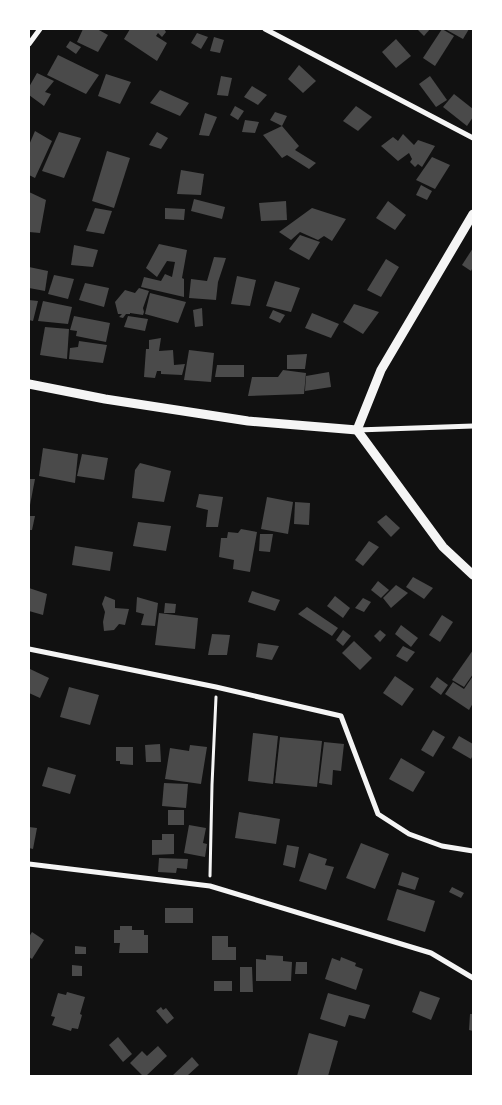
<svg xmlns="http://www.w3.org/2000/svg" width="502" height="1105" font-family="'Times New Roman',serif">
	<rect width="100%" height="100%" fill="#111"/>
	<g fill="#4a4a4a">
		<polygon points="83,29 97,29 108,35 98,52 77,42"/>
		<polygon points="130,29 164,29 166,32 162,37 158,33 156,36 167,43 157,61 124,39"/>
		<polygon points="417,29 430,29 424,36"/>
		<polygon points="442,29 454,36 435,66 423,58"/>
		<polygon points="445,29 469,29 463,39"/>
		<polygon points="197,33 208,37 201,49 191,43"/>
		<polygon points="214,37 224,40 220,53 210,51"/>
		<polygon points="396,39 411,56 396,68 382,52"/>
		<polygon points="70,41 81,47 76,54 66,47"/>
		<polygon points="58,55 99,75 86,94 47,75"/>
		<polygon points="299,65 316,81 303,93 288,79"/>
		<polygon points="37,73 54,81 45,92 51,94 44,106 29,95 29,87"/>
		<polygon points="106,74 131,82 120,104 98,96"/>
		<polygon points="221,76 232,78 228,96 217,95"/>
		<polygon points="430,76 447,100 436,107 419,84"/>
		<polygon points="252,86 267,95 258,105 244,97"/>
		<polygon points="160,90 189,103 180,116 150,103"/>
		<polygon points="454,94 473,109 473,117 467,126 443,107"/>
		<polygon points="235,106 244,111 238,120 230,115"/>
		<polygon points="356,106 372,117 358,131 343,121"/>
		<polygon points="275,112 287,116 282,126 270,120"/>
		<polygon points="205,113 217,117 209,136 199,135"/>
		<polygon points="245,120 259,122 255,133 242,132"/>
		<polygon points="282,126 299,146 295,150 316,163 309,169 287,155 282,158 263,135"/>
		<polygon points="35,131 52,141 35,178 29,175 29,145"/>
		<polygon points="59,132 81,138 64,178 42,171"/>
		<polygon points="157,132 168,138 161,149 149,145"/>
		<polygon points="403,134 414,145 418,140 435,146 422,167 418,164 415,167 410,162 412,159 409,153 398,161 381,146 393,137 398,141"/>
		<polygon points="107,151 130,158 114,208 92,201"/>
		<polygon points="432,157 450,165 435,189 416,180"/>
		<polygon points="181,170 204,174 201,195 177,194"/>
		<polygon points="421,185 432,191 427,200 416,195"/>
		<polygon points="29,192 46,200 40,233 29,232"/>
		<polygon points="194,199 225,207 222,219 191,211"/>
		<polygon points="286,201 287,220 261,221 259,203"/>
		<polygon points="388,201 406,215 395,230 376,218"/>
		<polygon points="95,208 112,211 104,234 86,231"/>
		<polygon points="165,208 185,209 184,220 165,219"/>
		<polygon points="312,208 346,219 332,241 324,236 318,240 300,232 291,240 279,232"/>
		<polygon points="300,235 320,242 309,260 289,249"/>
		<polygon points="159,244 187,250 182,278 184,279 184,297 141,287 144,277 161,281 165,274 172,277 175,262 167,261 157,277 146,268"/>
		<polygon points="74,245 98,250 93,267 71,265"/>
		<polygon points="473,248 473,267 471,271 462,265"/>
		<polygon points="214,257 226,258 218,282 216,300 189,298 191,279 207,281"/>
		<polygon points="386,259 399,267 381,297 367,290"/>
		<polygon points="29,267 48,271 45,291 29,288"/>
		<polygon points="54,275 74,279 68,299 48,294"/>
		<polygon points="237,276 256,280 250,306 231,304"/>
		<polygon points="275,281 300,288 291,312 266,306"/>
		<polygon points="85,283 109,288 104,307 79,300"/>
		<polygon points="139,288 149,291 143,308 144,312 143,315 130,313 130,314 126,314 123,318 119,317 122,314 118,314 115,302 125,290 135,293"/>
		<polygon points="150,293 186,302 178,323 145,314"/>
		<polygon points="29,300 38,301 33,321 29,320"/>
		<polygon points="43,301 72,307 68,324 38,321"/>
		<polygon points="354,304 379,312 363,334 343,322"/>
		<polygon points="202,308 203,326 195,327 193,310"/>
		<polygon points="273,310 285,315 280,323 269,318"/>
		<polygon points="312,313 339,324 331,338 305,328"/>
		<polygon points="74,316 110,323 106,342 76,336 77,331 70,330"/>
		<polygon points="128,316 148,319 145,331 124,327"/>
		<polygon points="45,327 69,329 67,359 40,355"/>
		<polygon points="161,338 159,351 173,350 174,365 185,364 182,375 161,374 161,371 157,371 155,378 144,377 146,349 149,349 149,340"/>
		<polygon points="79,341 107,345 103,363 69,359 70,348 78,347"/>
		<polygon points="189,350 214,353 211,382 184,380"/>
		<polygon points="307,354 305,369 287,369 287,355"/>
		<polygon points="217,365 244,365 244,377 215,377"/>
		<polygon points="283,370 306,373 304,394 248,396 252,377 278,377"/>
		<polygon points="329,372 331,387 305,391 306,376"/>
		<polygon points="43,448 78,454 75,483 39,476"/>
		<polygon points="82,454 108,458 104,480 77,476"/>
		<polygon points="140,463 171,471 164,502 132,498 135,470"/>
		<polygon points="29,479 35,479 30,505 29,505"/>
		<polygon points="199,494 223,497 218,527 206,527 208,510 196,507"/>
		<polygon points="267,497 293,502 288,534 261,529"/>
		<polygon points="295,502 310,503 309,525 294,524"/>
		<polygon points="386,515 400,528 391,537 377,522"/>
		<polygon points="29,516 35,516 32,530 29,530"/>
		<polygon points="138,522 171,526 166,551 133,546"/>
		<polygon points="241,529 257,532 250,572 233,569 234,560 219,557 221,538 227,538 228,532 238,533"/>
		<polygon points="260,534 273,534 270,552 259,551"/>
		<polygon points="369,541 379,547 363,566 355,560"/>
		<polygon points="75,546 113,552 110,571 72,565"/>
		<polygon points="413,577 433,588 424,599 406,587"/>
		<polygon points="378,581 389,590 381,598 371,590"/>
		<polygon points="396,585 408,593 391,608 383,598"/>
		<polygon points="29,588 47,594 43,615 29,611"/>
		<polygon points="252,591 280,600 275,611 248,602"/>
		<polygon points="105,596 115,600 115,608 129,609 125,625 119,624 114,630 104,631 103,622 105,612 102,604"/>
		<polygon points="335,596 350,608 343,618 327,606"/>
		<polygon points="137,597 158,603 155,626 141,625 144,614 136,612"/>
		<polygon points="363,598 371,602 364,612 355,608"/>
		<polygon points="165,603 176,604 175,613 164,613"/>
		<polygon points="307,607 338,628 332,636 298,614"/>
		<polygon points="159,613 198,618 195,649 155,645"/>
		<polygon points="442,615 453,622 440,642 429,635"/>
		<polygon points="401,625 418,638 411,647 395,634"/>
		<polygon points="343,630 351,636 343,646 336,640"/>
		<polygon points="380,630 386,635 380,642 374,636"/>
		<polygon points="212,634 230,635 227,655 208,655"/>
		<polygon points="354,641 372,658 360,670 342,653"/>
		<polygon points="258,643 279,646 272,660 256,657"/>
		<polygon points="403,646 415,652 407,662 396,656"/>
		<polygon points="473,650 473,674 464,687 452,680"/>
		<polygon points="30,669 49,678 40,698 29,693"/>
		<polygon points="395,676 414,689 402,706 383,693"/>
		<polygon points="473,676 473,703 469,710 445,694 453,682 464,689"/>
		<polygon points="437,677 448,685 441,695 430,687"/>
		<polygon points="69,687 99,695 90,725 60,717"/>
		<polygon points="433,730 445,737 433,757 421,750"/>
		<polygon points="253,733 278,736 273,784 248,781"/>
		<polygon points="459,736 473,744 473,755 471,759 452,748"/>
		<polygon points="280,737 322,741 317,787 275,783"/>
		<polygon points="324,742 344,744 341,771 333,770 332,785 319,783"/>
		<polygon points="160,744 161,762 146,762 145,745"/>
		<polygon points="190,745 207,747 201,784 165,779 170,748 189,751"/>
		<polygon points="116,747 133,747 133,765 120,764 120,761 116,761"/>
		<polygon points="401,758 425,772 413,792 389,779"/>
		<polygon points="48,767 76,775 70,794 42,786"/>
		<polygon points="164,783 188,784 186,808 162,806"/>
		<rect x="168" y="810" width="16" height="15"/>
		<polygon points="239,812 280,819 276,844 235,838"/>
		<polygon points="189,825 206,828 203,843 207,844 205,857 184,853"/>
		<polygon points="29,827 37,828 33,849 29,848"/>
		<polygon points="162,834 174,834 174,854 152,855 152,840 162,840"/>
		<polygon points="361,843 389,854 375,889 346,878"/>
		<polygon points="287,845 299,847 295,868 283,865"/>
		<polygon points="309,853 327,859 325,865 334,867 326,890 299,881"/>
		<polygon points="159,858 188,859 187,869 177,868 176,873 158,872"/>
		<polygon points="402,872 419,878 415,890 398,885"/>
		<polygon points="452,887 464,893 461,898 449,892"/>
		<polygon points="397,889 435,901 425,932 387,920"/>
		<rect x="165" y="908" width="28" height="15"/>
		<polygon points="120,926 132,926 132,930 144,930 144,935 148,935 148,953 119,953 120,943 114,943 114,930 120,930"/>
		<polygon points="32,932 44,940 32,959 29,957 29,937"/>
		<polygon points="212,936 228,936 228,947 236,947 236,960 212,960"/>
		<polygon points="75,946 86,947 86,954 75,954"/>
		<polygon points="266,955 283,956 283,961 292,962 291,981 256,981 256,959 266,960"/>
		<polygon points="341,957 356,963 355,966 363,969 356,990 325,979 332,958 340,961"/>
		<polygon points="296,962 307,962 307,974 295,974"/>
		<polygon points="72,965 82,966 82,976 72,976"/>
		<polygon points="240,967 252,967 253,992 240,992"/>
		<rect x="214" y="981" width="18" height="10"/>
		<polygon points="420,991 440,998 431,1020 412,1012"/>
		<polygon points="67,992 85,997 80,1014 82,1015 78,1029 72,1028 71,1031 52,1025 55,1017 51,1016 58,993 66,995"/>
		<polygon points="328,993 370,1005 365,1019 349,1015 345,1027 320,1019"/>
		<polygon points="161,1007 163,1010 166,1008 174,1018 167,1024 156,1011"/>
		<polygon points="470,1014 473,1014 473,1031 469,1030"/>
		<polygon points="309,1033 338,1041 328,1076 297,1076"/>
		<polygon points="118,1037 132,1054 123,1062 109,1045"/>
		<polygon points="158,1046 167,1056 146,1076 143,1076 130,1063 142,1051 147,1056"/>
		<polygon points="192,1057 199,1065 187,1076 172,1076"/>
	</g>
	<g fill="none" stroke-linecap="round" stroke-linejoin="round">
		<polyline stroke="#f5f5f5" stroke-width="3" points="210,876 212,785 216,697"/>
		<g stroke="#f5f5f5" stroke-width="5">
			<polyline points="265,29 473,138"/>
			<polyline points="29,44 40,29"/>
			<polyline points="357,430 473,426"/>
			<polyline points="29,649 216,687 341,716 378,814 409,834 442,846 473,851"/>
			<polyline points="29,864 210,886 431,953 473,978"/>
		</g>
		<g stroke="#f5f5f5" stroke-width="9">
			<polyline points="29,384 105,399 248,421 357,430 381,370 473,214"/>
			<polyline points="357,430 443,547 473,575"/>
		</g>
	</g>
	<rect width="502" height="1105" fill="none" stroke="#ffffff" stroke-width="60"/>
</svg>
